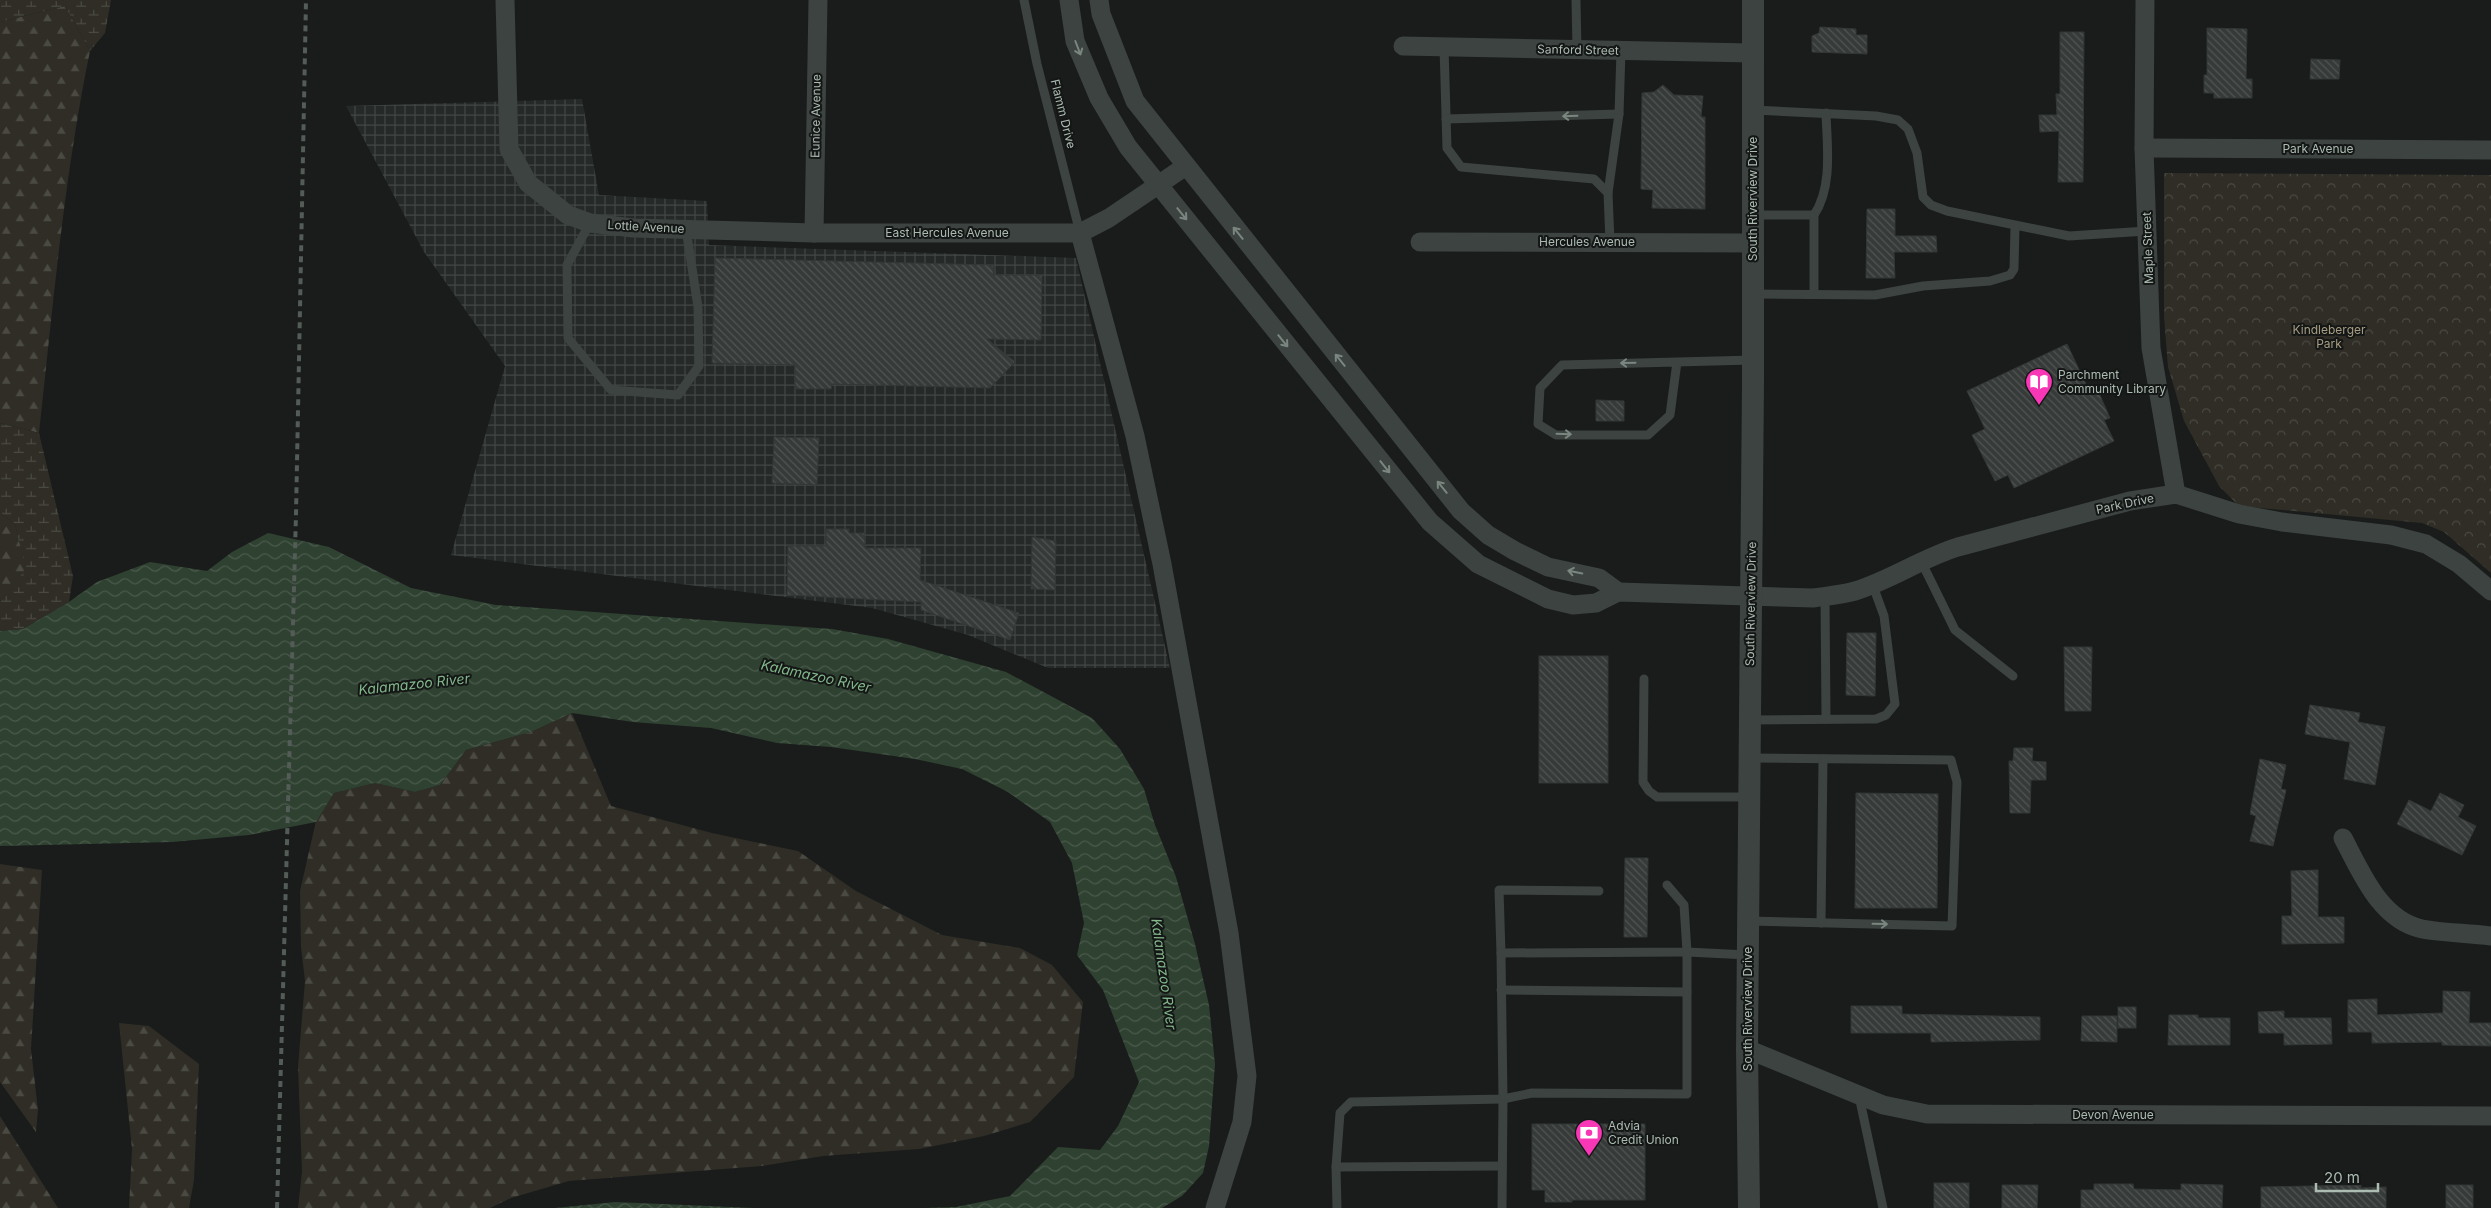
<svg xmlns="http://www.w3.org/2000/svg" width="2491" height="1208" font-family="Inter,sans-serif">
	<defs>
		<pattern id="industrial-grid" width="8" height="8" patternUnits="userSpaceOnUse" patternTransform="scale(1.25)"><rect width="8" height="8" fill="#252928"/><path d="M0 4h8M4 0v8" fill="none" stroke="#424645"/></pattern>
		<pattern id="forest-firs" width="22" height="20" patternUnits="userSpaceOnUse" patternTransform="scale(1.25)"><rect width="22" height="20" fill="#2f2d25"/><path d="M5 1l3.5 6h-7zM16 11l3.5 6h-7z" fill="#4a4a42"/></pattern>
		<pattern id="wetland-marsh" width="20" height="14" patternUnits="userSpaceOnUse" patternTransform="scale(1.25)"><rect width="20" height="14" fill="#2f2d25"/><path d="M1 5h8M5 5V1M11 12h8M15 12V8" fill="none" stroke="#4a4a42"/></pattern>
		<pattern id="park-crowns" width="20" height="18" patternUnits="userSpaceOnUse" patternTransform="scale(1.25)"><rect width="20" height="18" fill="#2f2d25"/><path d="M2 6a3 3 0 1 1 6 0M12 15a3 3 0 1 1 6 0" fill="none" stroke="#4a4a42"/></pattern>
		<pattern id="water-waves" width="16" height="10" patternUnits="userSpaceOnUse" patternTransform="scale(1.25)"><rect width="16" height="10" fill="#2f4131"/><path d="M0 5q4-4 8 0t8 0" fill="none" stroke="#4a5a4c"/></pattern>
		<pattern id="building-back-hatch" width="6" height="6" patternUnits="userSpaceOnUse" patternTransform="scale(1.25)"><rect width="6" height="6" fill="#363b39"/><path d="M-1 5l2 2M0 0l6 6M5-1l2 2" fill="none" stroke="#505553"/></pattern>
	</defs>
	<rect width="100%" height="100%" fill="#191c1b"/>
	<polygon fill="url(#industrial-grid)" points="582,99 599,195 707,201 709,245 1076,258 1170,668 1048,668 968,635 872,608 451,555 505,366 424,252 346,106"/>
	<g fill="url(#forest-firs)">
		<path d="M65,6L90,51C64,177 53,306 39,433L0,423V22Z"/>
		<polygon points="0,512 15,525 27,569 0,601"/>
		<polygon points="572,713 611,806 712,833 798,851 856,891 942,935 1020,948 1052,965 1083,1002 1074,1077 1030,1122 984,1136 919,1149 823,1156 762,1166 569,1181 511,1198 490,1208 298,1208 302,1172 298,1067 305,981 301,947 300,891 316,821 334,793 375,783 415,792 440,785 466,750 531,732"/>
		<polygon points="0,864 42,870 31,1049 38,1110 36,1132 0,1082"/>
		<polygon points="119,1023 149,1026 199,1064 194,1180 189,1208 129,1208 132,1149"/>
		<polygon points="0,1116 58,1208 0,1208"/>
	</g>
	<g fill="url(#wetland-marsh)">
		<polygon points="0,0 111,0 105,33 90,51 65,6 0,22"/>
		<polygon points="0,423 39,433 73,576 69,602 23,629 0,631 0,601 26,569 15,525 0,512"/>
	</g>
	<polygon fill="url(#park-crowns)" points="2164,173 2491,175 2491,573 2444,532 2422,523 2239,506 2219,486 2184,421 2168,367 2164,317"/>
	<g fill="url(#water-waves)">
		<polygon points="268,533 329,547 411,588 496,605 832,629 888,639 1006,672 1092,718 1120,749 1144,789 1155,825 1176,877 1195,944 1209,1005 1215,1064 1209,1146 1203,1173 1182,1196 1162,1208 925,1208 956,1207 1010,1196 1058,1147 1100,1150 1118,1126 1139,1082 1103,990 1077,955 1084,923 1072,863 1050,822 1008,792 962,769 915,759 831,747 777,743 711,728 633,722 572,713 531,732 466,750 440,785 415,792 375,783 334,793 316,822 249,835 172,842 0,846 0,631 23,629 69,602 97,582 150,562 207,571 232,552"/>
		<polygon points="615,1202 754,1208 555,1208"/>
	</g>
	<g fill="url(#building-back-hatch)" stroke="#333837">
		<polygon points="1820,27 1856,29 1856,35 1867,35 1867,54 1812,52 1812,36 1819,33"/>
		<polygon points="2207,28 2247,29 2246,79 2252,79 2252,98 2214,98 2214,93 2204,93 2204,75 2207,75"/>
		<polygon points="2060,32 2084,32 2083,182 2058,182 2059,131 2040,132 2039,115 2057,115 2056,94 2060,94"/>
		<polygon points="2311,59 2340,60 2339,79 2310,79"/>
		<polygon points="1663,85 1674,95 1703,96 1701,117 1705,117 1705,209 1652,208 1653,190 1641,189 1642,93 1654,92"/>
		<polygon points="1867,209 1895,209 1895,236 1936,236 1937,252 1894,252 1895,278 1866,278"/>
		<polygon points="715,258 994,265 993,275 1042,275 1041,340 987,339 1015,362 990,388 832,384 831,389 795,389 795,365 712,363"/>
		<polygon points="2067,344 2091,395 2098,391 2110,418 2104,420 2114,441 2014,488 2008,475 1995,481 1972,435 1985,429 1967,391"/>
		<polygon points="1596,400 1624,401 1624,421 1596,421"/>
		<polygon points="774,437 819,438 817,485 772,483"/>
		<polygon points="826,529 849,529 849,533 865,533 865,548 921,548 920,580 1019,613 1010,640 921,610 921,602 787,595 788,546 826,546"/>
		<polygon points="1032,537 1056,541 1055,590 1031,589"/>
		<polygon points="1847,633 1876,633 1875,696 1846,695"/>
		<polygon points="2064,647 2092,647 2091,711 2065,711"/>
		<rect x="1539" y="656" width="69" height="127"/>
		<polygon points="2310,705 2360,713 2358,722 2385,727 2375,785 2344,779 2350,742 2305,734"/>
		<polygon points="2014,748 2033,748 2032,761 2046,762 2046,780 2031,780 2030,813 2010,813 2009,761 2013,761"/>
		<polygon points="2260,759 2286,765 2281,789 2286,790 2273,846 2250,841 2256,816 2250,814"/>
		<polygon points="1856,793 1938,794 1937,908 1855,908"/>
		<polygon points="2440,793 2464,805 2458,817 2476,826 2462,855 2397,824 2409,800 2431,811"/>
		<polygon points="1625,858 1648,858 1647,937 1624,937"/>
		<polygon points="2318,870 2318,917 2344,917 2344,943 2282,944 2282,916 2292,916 2291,871"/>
		<polygon points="2443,991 2470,992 2469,1023 2491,1023 2491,1046 2442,1045 2442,1042 2372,1043 2372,1032 2348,1032 2348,1000 2377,999 2377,1015 2443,1013"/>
		<polygon points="1851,1006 1902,1006 1902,1014 2040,1017 2040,1040 1931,1042 1931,1033 1851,1033"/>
		<rect x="2118" y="1007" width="18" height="21"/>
		<polygon points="2284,1011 2284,1018 2331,1018 2332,1044 2284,1045 2284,1033 2259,1033 2258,1012"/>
		<polygon points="2169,1015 2198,1015 2198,1018 2230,1018 2230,1045 2168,1045"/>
		<polygon points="2082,1016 2117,1016 2117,1042 2081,1041"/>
		<polygon points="1532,1124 1645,1124 1645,1200 1572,1200 1572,1202 1545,1202 1545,1190 1532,1190"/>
		<rect x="1934" y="1183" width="35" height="25"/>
		<polygon points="2094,1184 2133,1184 2134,1189 2181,1190 2181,1184 2223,1185 2222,1208 2081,1208 2081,1190 2094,1190"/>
		<polygon points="2002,1185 2038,1185 2037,1208 2002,1208"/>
		<polygon points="2361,1185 2361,1188 2386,1187 2386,1208 2261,1208 2261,1187"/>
		<rect x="2446" y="1185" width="27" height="23"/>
	</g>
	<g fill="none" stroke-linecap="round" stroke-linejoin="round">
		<g stroke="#3c4340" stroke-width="9">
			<polyline points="1024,0 1037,64 1080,233"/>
			<polyline points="1576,0 1577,50"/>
			<polyline points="1444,47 1447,148 1461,167 1594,179 1608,193 1610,242"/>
			<polyline points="1753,110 1876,116 1898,120 1908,129 1917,153 1923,197 1931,205 1947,211 2069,236 2147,231"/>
			<polyline points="1446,119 1619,114"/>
			<polyline points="1608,193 1619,114 1621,51"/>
			<path d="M1753,215H1814C1833,187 1827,145 1826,113"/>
			<polyline points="590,223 567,265 568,338 611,390 678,395 699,366 698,307 686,229"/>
			<polyline points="1814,293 1814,215"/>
			<polyline points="1753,294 1875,295 1923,286 1990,281 2010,275 2014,269 2015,226"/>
			<polyline points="1677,362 1670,415 1648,435 1556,435 1538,424 1540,388 1562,365 1753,360"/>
			<polyline points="1921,561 1955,630 2013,676"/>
			<polyline points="1825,596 1826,719"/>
			<polyline points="1644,679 1643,782 1649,791 1657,797 1749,797"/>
			<polyline points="1750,720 1876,719 1886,715 1895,704 1884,616 1872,583"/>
			<polyline points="1749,921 1952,926 1957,782 1951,760 1750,758"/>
			<polyline points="1821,923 1823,759"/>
			<polyline points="1501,953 1499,890 1599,891"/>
			<polyline points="1501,990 1687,992"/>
			<polyline points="1859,1096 1883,1208"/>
			<polyline points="1336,1167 1340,1113 1351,1102 1503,1099 1501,953 1687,952 1684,905 1667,885"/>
			<polyline points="1337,1208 1336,1167 1502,1166"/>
			<polyline points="1502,1208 1503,1099 1532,1093 1687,1094 1687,952 1748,955"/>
		</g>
		<g stroke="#3c4340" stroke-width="19">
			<polyline points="505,0 509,149 528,183 568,215 590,223 633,228 814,233 1080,233 1109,218 1186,166"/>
			<path d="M1069,0L1075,41L1099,98L1128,147L1430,522L1478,564L1548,599L1573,605L1596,603L1618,592L1813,598C1827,596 1841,595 1855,591C1891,580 1922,558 1958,547L2130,501L2176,494L2239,514L2282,522L2391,535L2426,544L2459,564L2491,591"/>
			<polyline points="1099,0 1101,14 1135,101 1461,511 1488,535 1515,551 1548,567 1599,578 1618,592"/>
			<polyline points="2145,0 2144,148 2151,348 2176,494"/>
			<polyline points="1403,46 1752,53"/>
			<polyline points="2144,148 2491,150"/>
			<polyline points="814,233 818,0"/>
			<polyline points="1080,233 1135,436 1162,564 1229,933 1247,1076 1242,1122 1215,1208"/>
			<polyline points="1420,242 1753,243"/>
			<path d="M2343,838C2361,872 2380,920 2422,929C2444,933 2468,933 2491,936"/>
			<polyline points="1747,1049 1883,1105 1927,1114 2491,1116"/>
		</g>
		<polyline stroke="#3c4340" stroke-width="22" points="1749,1208 1747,1049 1753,383 1753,0"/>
		<polyline stroke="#535c57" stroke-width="4" stroke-dasharray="6 5" stroke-linecap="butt" points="277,1208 296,514 306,0"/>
	</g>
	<defs><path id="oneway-shaft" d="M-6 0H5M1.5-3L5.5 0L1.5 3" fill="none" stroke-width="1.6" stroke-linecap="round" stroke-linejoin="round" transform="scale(1.25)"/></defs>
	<g stroke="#7a867f">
		<use href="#oneway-shaft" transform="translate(1078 48) rotate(69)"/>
		<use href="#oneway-shaft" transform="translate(1570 116) rotate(178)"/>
		<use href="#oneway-shaft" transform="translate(1182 214) rotate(51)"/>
		<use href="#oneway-shaft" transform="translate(1238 233) rotate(-129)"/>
		<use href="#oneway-shaft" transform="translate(1283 341) rotate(51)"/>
		<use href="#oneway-shaft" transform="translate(1340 360) rotate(-129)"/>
		<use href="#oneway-shaft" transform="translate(1628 363) rotate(179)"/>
		<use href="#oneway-shaft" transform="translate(1564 434) rotate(2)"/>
		<use href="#oneway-shaft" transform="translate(1385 467) rotate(51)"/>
		<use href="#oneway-shaft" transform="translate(1442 487) rotate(-129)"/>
		<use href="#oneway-shaft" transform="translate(1575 572) rotate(-168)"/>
		<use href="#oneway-shaft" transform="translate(1880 924) rotate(1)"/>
	</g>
	<defs>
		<symbol id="library-pin" viewBox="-11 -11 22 30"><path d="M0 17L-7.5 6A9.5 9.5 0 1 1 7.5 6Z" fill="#f737b5" stroke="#141716"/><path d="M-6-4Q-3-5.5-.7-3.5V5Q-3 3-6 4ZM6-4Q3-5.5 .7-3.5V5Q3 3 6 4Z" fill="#fff"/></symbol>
		<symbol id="bank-pin" viewBox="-11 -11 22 30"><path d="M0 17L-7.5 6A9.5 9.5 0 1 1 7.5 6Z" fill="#f737b5" stroke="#141716"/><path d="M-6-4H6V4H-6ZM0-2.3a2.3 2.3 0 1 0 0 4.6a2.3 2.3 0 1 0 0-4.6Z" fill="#fff"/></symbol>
	</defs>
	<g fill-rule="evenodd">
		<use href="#library-pin" x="2023" y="366" width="32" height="43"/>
		<use href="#bank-pin" x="1573" y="1117" width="32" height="43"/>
	</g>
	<g text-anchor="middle" stroke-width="4" stroke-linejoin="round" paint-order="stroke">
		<g font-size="12" fill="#acbcb2" stroke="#141716">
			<text transform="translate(1578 50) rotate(1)" y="4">Sanford Street</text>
			<text transform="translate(1063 114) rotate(76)" y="4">Flamm Drive</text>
			<text transform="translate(816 116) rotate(-89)" y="4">Eunice Avenue</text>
			<text x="2318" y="153">Park Avenue</text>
			<text transform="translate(1753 199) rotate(-90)" y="4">South Riverview Drive</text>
			<text transform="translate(646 227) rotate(3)" y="4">Lottie Avenue</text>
			<text x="947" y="237">East Hercules Avenue</text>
			<text x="1587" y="246">Hercules Avenue</text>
			<text transform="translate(2148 248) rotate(-92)" y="4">Maple Street</text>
			<text transform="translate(2125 504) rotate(-12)" y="4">Park Drive</text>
			<text transform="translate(1751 604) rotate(-89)" y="4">South Riverview Drive</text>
			<text transform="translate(1748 1009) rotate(-90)" y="4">South Riverview Drive</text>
			<text x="2113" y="1119">Devon Avenue</text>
		</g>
		<g font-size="12" fill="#a79d82" stroke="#141716">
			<text x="2329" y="334">Kindleberger<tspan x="2329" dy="14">Park</tspan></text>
		</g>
		<g font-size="12" fill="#acbcb2" stroke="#141716" text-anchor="start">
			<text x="2058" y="379">Parchment<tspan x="2058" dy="14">Community Library</tspan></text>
			<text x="1608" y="1130">Advia<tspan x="1608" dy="14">Credit Union</tspan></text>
		</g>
		<g font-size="14" font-style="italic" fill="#82b78a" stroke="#141716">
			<text transform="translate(816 676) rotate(12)" y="5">Kalamazoo River</text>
			<text transform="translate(414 684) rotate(-6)" y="5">Kalamazoo River</text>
			<text transform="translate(1164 974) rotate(82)" y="5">Kalamazoo River</text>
		</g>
	</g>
	<path d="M2316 1183v8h62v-8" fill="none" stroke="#acbcb2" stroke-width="2.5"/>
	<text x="2324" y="1183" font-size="15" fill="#acbcb2" stroke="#141716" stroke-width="4" paint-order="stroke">20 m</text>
</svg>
